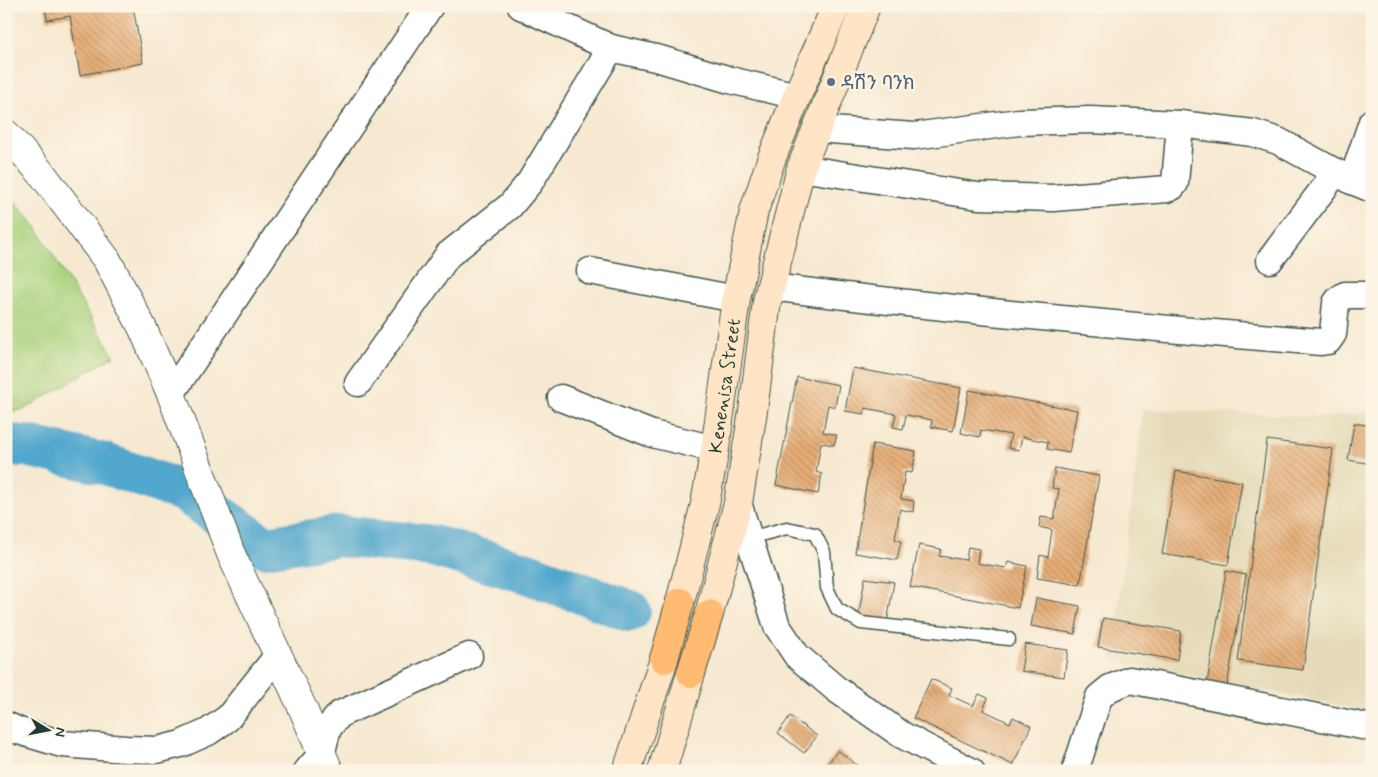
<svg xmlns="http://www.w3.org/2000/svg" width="1378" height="777" font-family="Mynerve,'Noto Sans Ethiopic',sans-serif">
	<defs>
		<pattern id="building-back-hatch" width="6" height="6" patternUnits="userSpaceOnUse" patternTransform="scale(1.25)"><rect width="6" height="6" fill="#e6ad76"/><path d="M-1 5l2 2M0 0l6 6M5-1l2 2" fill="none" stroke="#ba8e62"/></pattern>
	</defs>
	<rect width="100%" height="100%" fill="#fcf5e5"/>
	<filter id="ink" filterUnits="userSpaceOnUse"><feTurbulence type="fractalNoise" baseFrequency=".02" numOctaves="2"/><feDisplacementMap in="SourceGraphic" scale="10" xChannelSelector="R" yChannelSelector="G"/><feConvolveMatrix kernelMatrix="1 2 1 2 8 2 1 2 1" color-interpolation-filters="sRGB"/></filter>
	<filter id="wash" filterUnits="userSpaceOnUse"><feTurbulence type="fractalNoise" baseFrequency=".0096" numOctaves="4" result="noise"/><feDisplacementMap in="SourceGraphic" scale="20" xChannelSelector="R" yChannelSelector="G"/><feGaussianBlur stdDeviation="1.12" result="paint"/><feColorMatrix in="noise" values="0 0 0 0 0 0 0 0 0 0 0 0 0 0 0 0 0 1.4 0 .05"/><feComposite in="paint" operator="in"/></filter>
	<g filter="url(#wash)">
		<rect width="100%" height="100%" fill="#f7e9d1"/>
		<polygon fill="#e5dbba" points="1143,409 1325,417 1372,412 1372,712 1112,660"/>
		<polygon fill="#a8d17c" stroke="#648758" points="6,191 37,228 114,356 23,410 6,412"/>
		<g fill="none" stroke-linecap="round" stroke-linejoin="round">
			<polyline stroke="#51a7cd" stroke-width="42" points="6,445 27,446 105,464 183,491 265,547 339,536 433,546 527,573 630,611"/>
		</g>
		<g id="blocks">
			<g fill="url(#building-back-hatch)">
				<polygon points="45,6 133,6 143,63 80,75 70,16 47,20"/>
				<polygon points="853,368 961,388 953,431 931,427 932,420 906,415 903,429 893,427 896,414 865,408 864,414 845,411"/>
				<polygon points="797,377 839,385 835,407 828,405 823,432 837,435 834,445 821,443 816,472 822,474 818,494 776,485"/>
				<polygon points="969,390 1077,410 1069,453 1047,449 1048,442 1022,437 1019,450 1008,448 1011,435 981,430 980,437 961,433"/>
				<polygon points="1354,423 1372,426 1372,464 1348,460"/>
				<polygon points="1267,440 1333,449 1303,670 1238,661"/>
				<polygon points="873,444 916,451 912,473 905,472 901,499 914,501 913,512 900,509 895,539 901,541 897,560 855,553"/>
				<polygon points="1055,468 1099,476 1080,585 1037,578 1040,555 1048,557 1052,530 1039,527 1041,517 1054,519 1059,489 1052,488"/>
				<polygon points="1176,471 1242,482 1228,565 1162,554"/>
				<polygon points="919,545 941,549 939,556 966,560 968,547 979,549 977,563 1006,568 1008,562 1027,566 1018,608 910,587"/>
				<polygon points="1226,571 1246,575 1227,686 1207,683"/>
				<polygon points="865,578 894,582 887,623 858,619"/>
				<polygon points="1036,598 1080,606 1075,634 1031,626"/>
				<polygon points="1103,618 1181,631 1177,660 1098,647"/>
				<polygon points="1025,644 1068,650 1064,677 1021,671"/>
				<polygon points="931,679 952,688 949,695 973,706 979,694 988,698 983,710 1010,723 1013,717 1031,726 1013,765 913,718"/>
				<polygon points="790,716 817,736 804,753 778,733"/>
				<polygon points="838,750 864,771 829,771 825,767"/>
			</g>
		</g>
	</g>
	<g filter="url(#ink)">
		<use href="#blocks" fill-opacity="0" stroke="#3f574c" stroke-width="1"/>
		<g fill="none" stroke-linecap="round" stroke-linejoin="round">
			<defs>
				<polyline id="service" points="749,538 787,528 815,534 824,552 827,588 837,609 861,623 1009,639"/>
				<g id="minor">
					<polyline points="521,6 611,48 660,59 730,80 797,96"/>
					<polyline points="816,129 914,136 1019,122 1090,120 1180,124 1253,133 1278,141 1352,181 1372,189"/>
					<polyline points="801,168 978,196 1053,198 1167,189 1172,187 1175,183 1180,124"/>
					<polyline points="1352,181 1372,122"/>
					<polyline points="1270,260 1336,172"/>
					<polyline points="590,271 736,299"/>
					<path d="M771,287C954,310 1137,327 1321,342L1328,341L1333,334L1336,303L1339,299L1345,295H1372"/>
					<polyline points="358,383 448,255 510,206 530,182 611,48"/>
					<polyline points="171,394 430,6"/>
					<polyline points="561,398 652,434 715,449"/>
					<polyline points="738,503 777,626 797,656 836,689 902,735 971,771"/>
					<polyline points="6,725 19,731 62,744 126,749 157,750 181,744 208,732 228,718 278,655"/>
					<polyline points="307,771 321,755 328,728 340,714 469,656"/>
					<polyline points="1075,771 1099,697 1110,688 1130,680 1372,728"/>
				</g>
				<polyline id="tertiary" points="6,134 43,175 107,260 143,329 171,394 231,554 303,709 329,771"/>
				<g id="secondary">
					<path id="s1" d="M680,602L705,504L715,449L736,299L754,211L771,160L797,96L836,6"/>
					<polyline points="709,614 738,503 753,411 767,301 801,168 866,6"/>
					<polyline points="627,771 664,659"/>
					<polyline points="662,771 691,673"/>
				</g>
				<g id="primary">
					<polyline points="664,659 680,602"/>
					<polyline points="691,673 709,614"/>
				</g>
			</defs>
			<use href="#service" stroke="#3f574c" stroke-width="15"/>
			<use href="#minor" stroke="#3f574c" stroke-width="29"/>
			<use href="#tertiary" stroke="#3f574c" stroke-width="30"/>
			<use href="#secondary" stroke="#3f574c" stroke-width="30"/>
			<use href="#primary" stroke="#3f574c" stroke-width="30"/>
			<use href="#service" stroke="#fff" stroke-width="12"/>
			<use href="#minor" stroke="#fff" stroke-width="26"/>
			<use href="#tertiary" stroke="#fff" stroke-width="28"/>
			<use href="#secondary" stroke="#ffe4c6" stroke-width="28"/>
			<use href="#primary" stroke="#febb71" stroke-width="28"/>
		</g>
	</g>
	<circle fill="#5c6f8a" stroke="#fcf5e5" stroke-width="2" cx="831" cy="82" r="5"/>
	<g text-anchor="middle" stroke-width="4.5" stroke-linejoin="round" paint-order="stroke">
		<g font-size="19" fill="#4e5e75" stroke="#fcf5e5" text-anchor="start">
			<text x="841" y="89">ዳሽን ባንክ</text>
		</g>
		<g font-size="19" fill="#1f3d34" stroke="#fcf5e5">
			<text dy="7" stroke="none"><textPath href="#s1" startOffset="221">Kenenisa Street</textPath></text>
		</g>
	</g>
	<rect width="1378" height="777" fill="none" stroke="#fcf5e5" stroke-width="25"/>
	<g transform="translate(48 730) rotate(100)" stroke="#fcf5e5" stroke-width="4" paint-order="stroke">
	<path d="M0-4L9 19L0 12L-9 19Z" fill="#1f3d34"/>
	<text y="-8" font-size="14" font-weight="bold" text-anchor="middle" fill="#1f3d34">N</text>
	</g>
</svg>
